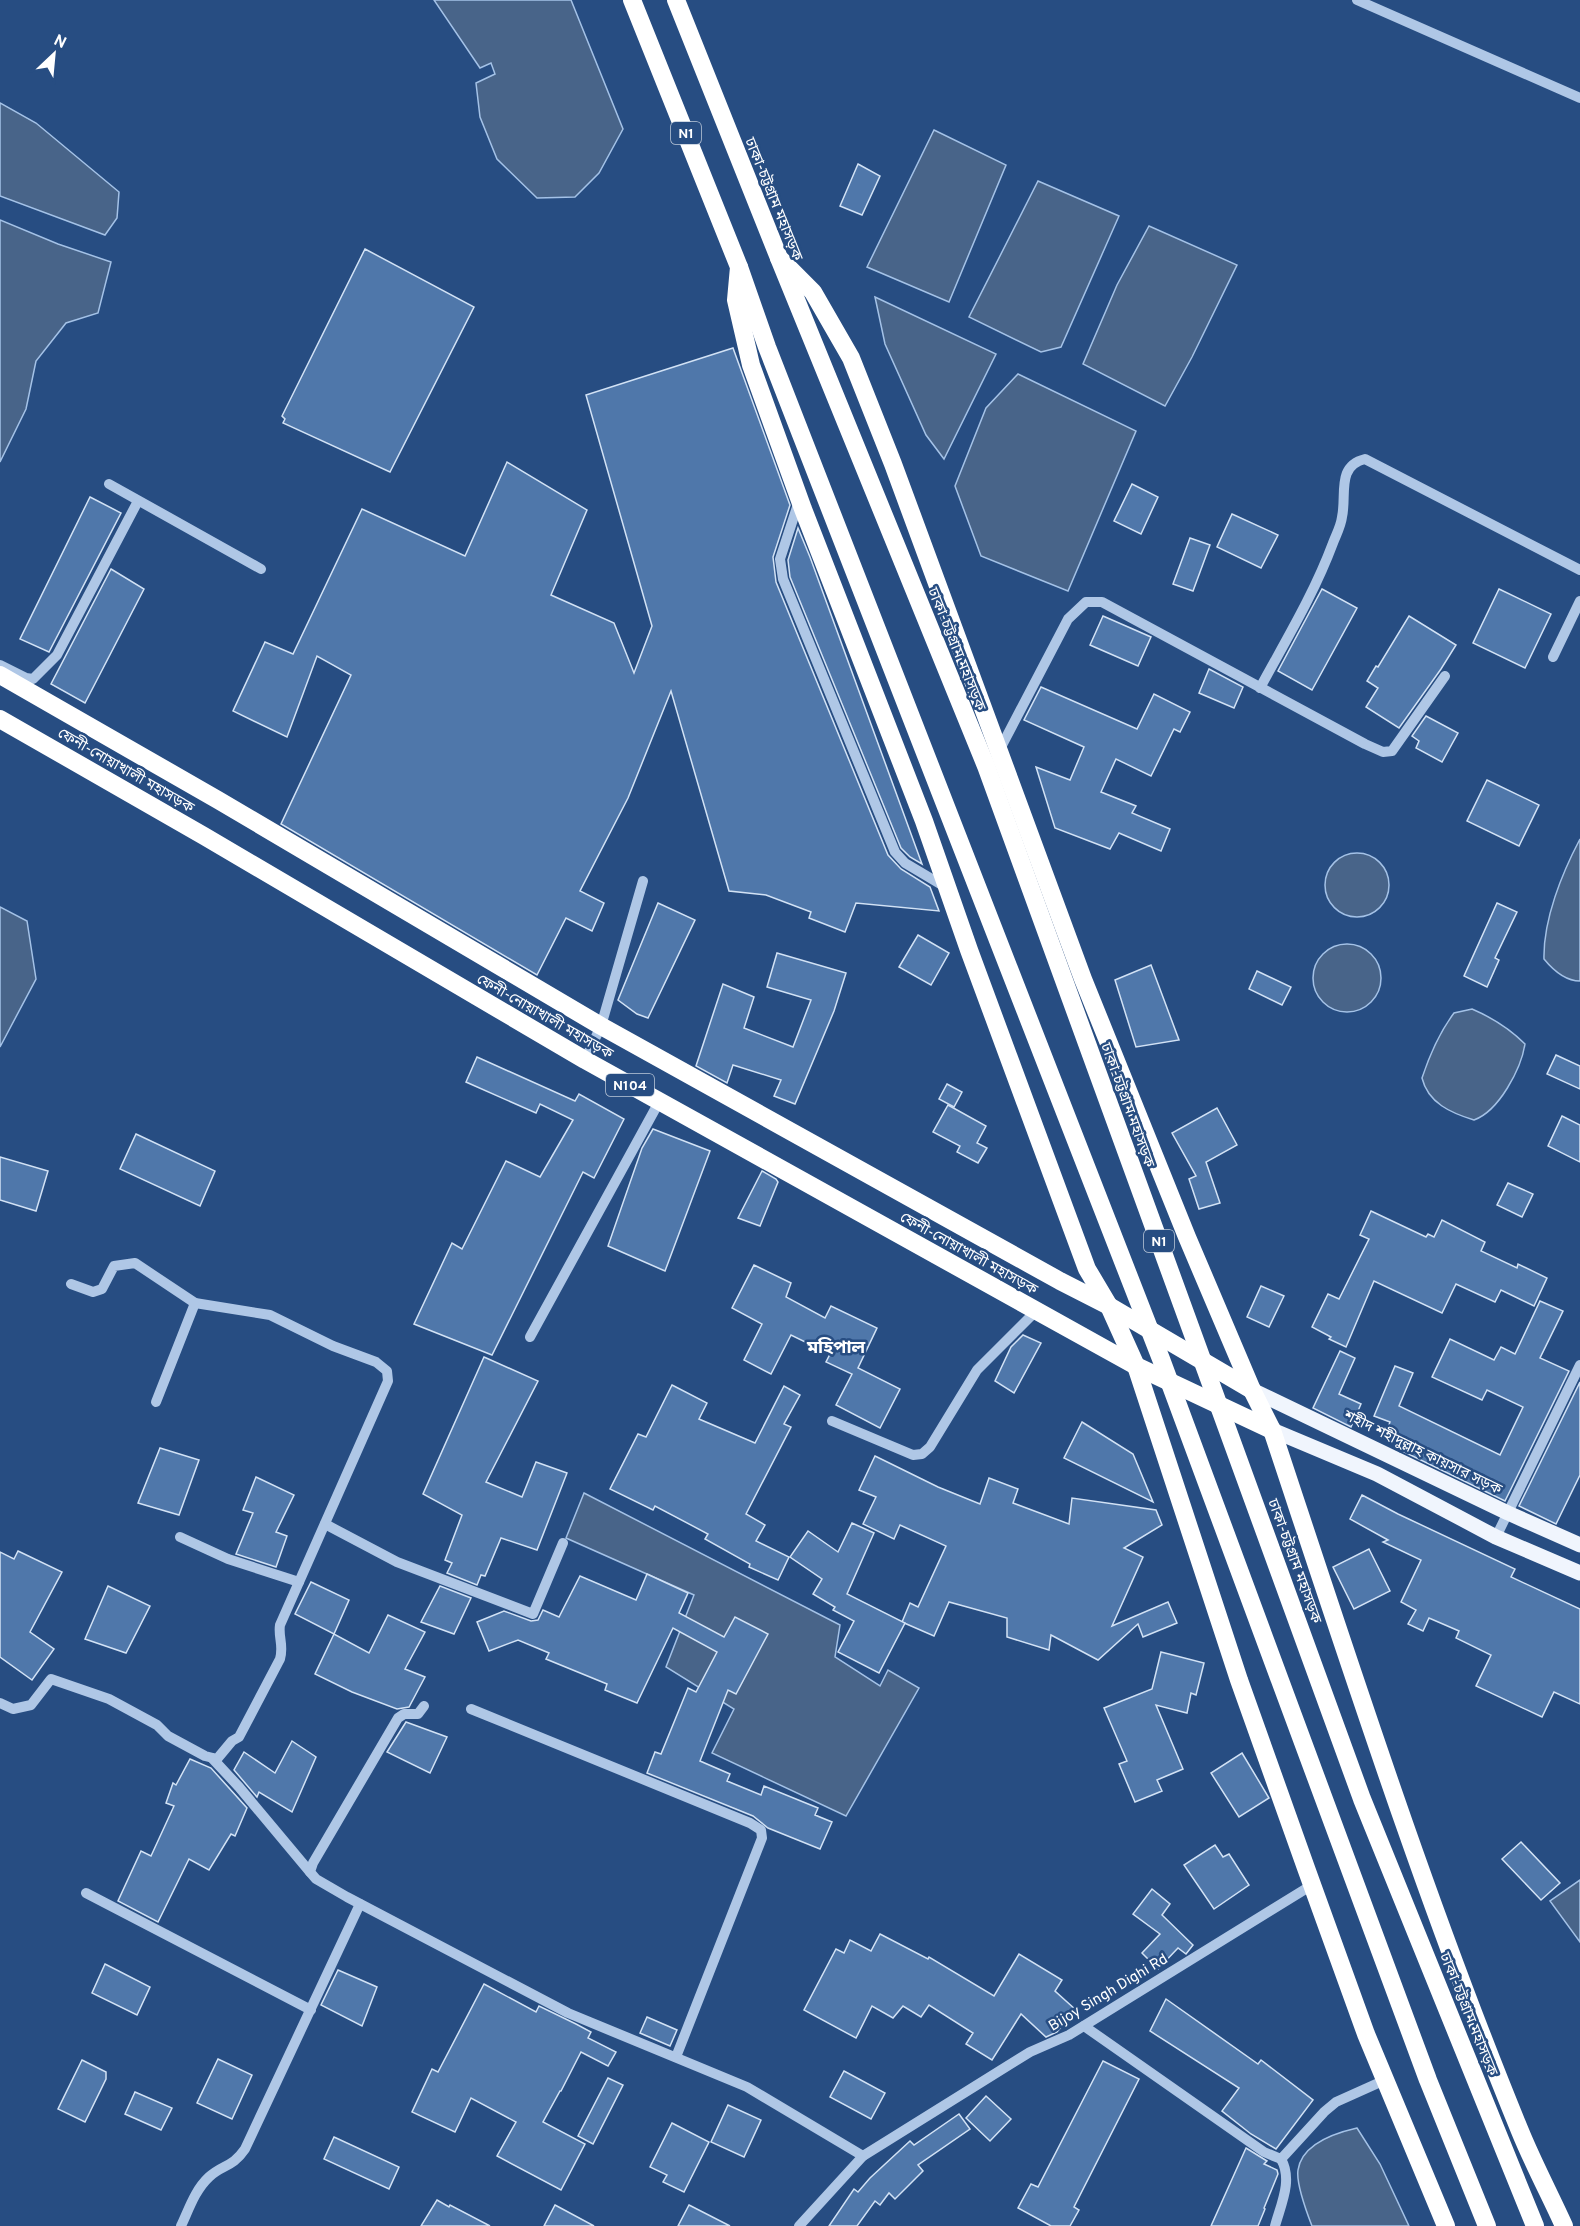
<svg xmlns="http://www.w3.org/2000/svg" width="1580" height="2226" font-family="Overpass,'Noto Sans Bengali',sans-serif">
	<rect width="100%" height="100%" fill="#274d82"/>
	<g fill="#486489" stroke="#a4c2e7" stroke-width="1.5">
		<polygon points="434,0 571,0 623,129 599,173 575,197 537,198 497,159 480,117 476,83 495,74 491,63 480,68"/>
		<polygon points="0,103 36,123 119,192 117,218 105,235 0,196"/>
		<polygon points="934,130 1006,165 949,302 867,267"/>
		<polygon points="1038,181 1119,216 1061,347 1041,352 969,317"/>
		<polygon points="0,220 58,244 111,262 98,313 66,323 36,361 26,409 0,462"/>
		<polygon points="1149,226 1237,265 1192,357 1165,406 1083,364 1117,285"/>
		<polygon points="875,297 996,354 944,459 926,435 885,344"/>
		<polygon points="1018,374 1136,431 1068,591 981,556 955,486 986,408"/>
		<path d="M1580,839V981C1565,981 1553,970 1544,959C1543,920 1562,873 1580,839Z"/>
		<circle cx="1357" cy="885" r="32"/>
		<polygon points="0,907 27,921 36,979 0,1047"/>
		<circle cx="1347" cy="978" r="34"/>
		<path d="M1472,1009C1493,1018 1509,1028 1525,1044C1521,1069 1499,1111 1474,1120C1451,1113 1428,1103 1422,1078C1430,1054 1439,1033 1454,1013Z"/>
		<polygon points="584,1493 840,1625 835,1657 880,1686 888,1670 919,1688 846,1816 712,1753 734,1709 666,1667 694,1595 566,1538"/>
		<polygon points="1580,1880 1580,1942 1550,1901"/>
		<path d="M1357,2128L1380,2164L1409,2226H1312C1307,2213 1296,2183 1298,2170C1302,2144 1335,2133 1357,2128Z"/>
	</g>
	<g fill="#4f77aa" stroke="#d2e2f5" stroke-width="1.5">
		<polygon points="858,164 880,176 862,215 840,206"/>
		<polygon points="365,249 474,307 390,472 283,423 285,419 282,416"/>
		<polygon points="733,348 790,505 773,557 776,582 888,855 901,869 930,887 939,911 856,903 845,932 809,918 811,912 766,895 729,891 671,691 628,798 580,891 604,903 592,931 566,918 537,975 281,824 351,675 317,656 287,737 233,711 265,642 293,654 362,509 465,556 507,462 587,510 551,595 614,623 634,673 652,626 586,395"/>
		<polygon points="1132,484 1158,497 1141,534 1114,521"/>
		<polygon points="90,497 121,513 49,652 20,639"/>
		<polygon points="1232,514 1278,535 1261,568 1217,547"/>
		<polygon points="798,528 810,557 922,864 910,857 901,848 790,577 788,560"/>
		<polygon points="1190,538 1210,545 1193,591 1173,584"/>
		<polygon points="111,569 144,589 85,703 51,684"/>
		<polygon points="1322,589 1357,608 1312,690 1278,671"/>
		<polygon points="1499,589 1551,614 1525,668 1473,643"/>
		<polygon points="1103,616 1151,637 1138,666 1090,645"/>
		<polygon points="1409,616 1456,645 1441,669 1399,728 1366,707 1378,688 1367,681 1376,666 1378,667"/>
		<polygon points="1209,669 1243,687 1234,708 1199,693"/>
		<polygon points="1041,687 1137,729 1154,694 1190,712 1180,732 1174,729 1151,776 1116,759 1101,792 1136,806 1132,813 1170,829 1161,851 1119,833 1110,849 1055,828 1036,767 1070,780 1084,747 1024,720"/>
		<polygon points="1426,716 1458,733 1442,762 1416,748 1419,741 1412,736"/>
		<polygon points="1487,780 1539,805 1519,846 1467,821"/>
		<polygon points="658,903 695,920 648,1018 637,1014 618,1000"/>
		<polygon points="1497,903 1517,912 1495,958 1499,960 1487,987 1464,976"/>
		<polygon points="918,935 949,953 931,985 899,967"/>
		<polygon points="777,953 846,973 834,1011 795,1104 774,1096 781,1080 733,1065 727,1083 696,1066 723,984 754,997 744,1028 793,1047 811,1000 767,987"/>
		<polygon points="1151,965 1179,1040 1136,1047 1115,980"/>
		<polygon points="1257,971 1291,987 1282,1005 1249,989"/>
		<polygon points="1556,1055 1580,1066 1580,1089 1547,1074"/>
		<polygon points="477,1057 575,1101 579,1094 624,1119 594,1178 583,1172 492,1355 414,1324 452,1243 462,1249 506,1161 540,1177 573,1120 540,1104 536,1113 466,1082"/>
		<polygon points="947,1084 962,1092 954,1107 939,1099"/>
		<polygon points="948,1105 986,1126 977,1143 987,1148 978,1163 957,1152 960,1146 933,1132"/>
		<polygon points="1217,1108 1237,1145 1206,1162 1220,1203 1199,1209 1189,1179 1196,1176 1172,1133"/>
		<polygon points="1562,1116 1580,1125 1580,1162 1548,1146"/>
		<polygon points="653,1129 710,1151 665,1271 608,1246 642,1148"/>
		<polygon points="136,1134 215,1171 200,1206 120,1169"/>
		<polygon points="0,1157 48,1171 36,1211 0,1200"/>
		<polygon points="762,1171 776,1179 778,1182 760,1226 738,1218"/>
		<polygon points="1508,1183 1533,1194 1522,1217 1497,1205"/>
		<polygon points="1371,1211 1426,1237 1428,1234 1434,1237 1442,1220 1485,1242 1481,1251 1517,1268 1518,1264 1547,1278 1534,1306 1501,1290 1495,1302 1456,1284 1442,1313 1374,1281 1346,1347 1329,1339 1331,1337 1312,1327 1328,1294 1339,1299 1369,1239 1360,1235"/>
		<polygon points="754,1265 791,1283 786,1297 825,1318 831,1306 877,1328 858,1368 900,1389 880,1428 836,1405 852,1374 826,1362 830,1354 791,1335 771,1374 744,1360 762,1324 732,1308"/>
		<polygon points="1261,1286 1284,1296 1269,1327 1247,1317"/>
		<polygon points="1540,1301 1563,1311 1540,1358 1569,1371 1505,1501 1400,1450 1402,1445 1384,1438 1390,1422 1374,1416 1395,1366 1413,1373 1399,1406 1500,1455 1523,1407 1487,1390 1482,1400 1432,1377 1450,1339 1494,1360 1501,1347 1515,1354"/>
		<polygon points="1023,1335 1041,1343 1014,1393 995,1381 1011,1347"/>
		<polygon points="1340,1351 1355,1358 1339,1394 1361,1404 1351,1427 1313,1408"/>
		<polygon points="484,1357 538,1381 486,1482 522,1497 536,1462 567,1473 537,1550 501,1538 485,1576 481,1575 477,1585 447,1573 452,1563 445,1560 462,1515 423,1494"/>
		<polygon points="1580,1382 1580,1475 1556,1524 1519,1506"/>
		<polygon points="672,1385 707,1403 699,1419 755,1443 784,1386 800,1395 784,1424 791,1427 746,1514 765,1525 756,1541 789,1557 778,1580 749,1567 750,1564 705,1539 708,1534 655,1506 653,1510 610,1489 638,1434 646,1437"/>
		<polygon points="1082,1422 1133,1454 1153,1502 1064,1458"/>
		<polygon points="160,1448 199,1460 179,1515 138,1503"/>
		<polygon points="875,1456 938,1487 980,1504 989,1478 1018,1489 1013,1503 1069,1524 1072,1498 1156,1510 1162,1525 1124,1548 1143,1557 1112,1626 1168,1602 1177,1623 1143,1637 1138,1624 1098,1660 1051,1635 1049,1650 1007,1637 1007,1618 949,1602 934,1636 902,1622 910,1603 918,1607 946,1546 900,1525 894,1539 863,1524 876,1497 859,1490"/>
		<polygon points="256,1477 294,1495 276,1532 287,1536 276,1567 236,1554 253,1513 243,1510"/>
		<polygon points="1362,1495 1398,1514 1515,1569 1511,1577 1580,1609 1580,1704 1554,1692 1542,1717 1476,1686 1491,1655 1456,1638 1459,1631 1429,1618 1423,1631 1408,1624 1416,1610 1401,1602 1421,1560 1383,1542 1388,1540 1350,1519"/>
		<polygon points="852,1523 874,1533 847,1594 905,1623 879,1673 838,1652 854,1621 833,1610 835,1607 813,1594 822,1579 790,1557 808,1531 838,1552"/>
		<polygon points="1369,1549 1390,1591 1354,1609 1333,1567"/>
		<polygon points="18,1551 62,1572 30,1632 54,1649 32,1680 0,1657 0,1552 14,1559"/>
		<polygon points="647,1574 688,1593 679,1613 724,1637 735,1617 768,1634 736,1694 728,1690 700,1761 730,1774 727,1781 761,1795 764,1786 818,1808 815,1815 832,1822 820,1849 768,1828 753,1816 647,1773 655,1752 661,1754 688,1688 696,1692 717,1652 673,1628 637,1703 605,1690 607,1684 546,1659 549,1653 518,1640 489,1651 477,1622 504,1611 531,1621 538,1620 543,1610 559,1617 580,1576 636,1600"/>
		<polygon points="311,1582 349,1600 334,1634 295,1614"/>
		<polygon points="108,1586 150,1606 126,1653 85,1639"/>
		<polygon points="440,1586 471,1598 454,1634 421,1622"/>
		<polygon points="388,1615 425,1632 405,1669 425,1677 409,1707 397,1709 352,1692 315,1674 334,1634 369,1653"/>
		<polygon points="1161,1652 1204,1663 1196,1695 1191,1693 1187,1713 1156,1705 1183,1769 1157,1780 1162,1791 1135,1802 1119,1764 1127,1761 1104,1708 1152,1689"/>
		<polygon points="406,1722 447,1737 430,1773 387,1752"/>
		<polygon points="292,1741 316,1757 292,1812 259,1792 257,1797 234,1770 244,1752 275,1773"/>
		<polygon points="1242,1753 1269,1798 1239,1817 1211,1773"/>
		<polygon points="190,1759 211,1768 247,1808 235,1836 231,1834 209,1870 189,1859 158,1922 118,1901 141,1851 151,1856 174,1806 166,1803 173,1783 176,1785"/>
		<polygon points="1521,1842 1560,1883 1541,1900 1502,1859"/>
		<polygon points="1215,1845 1223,1857 1229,1854 1249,1885 1214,1909 1184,1865"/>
		<polygon points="1152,1889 1170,1904 1162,1915 1193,1945 1186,1954 1178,1948 1158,1969 1142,1953 1160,1934 1133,1914"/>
		<polygon points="880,1934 928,1959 929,1957 994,1996 1019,1954 1062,1980 1055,1991 1076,2010 1057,2032 1046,2037 1021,2014 992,2060 966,2044 973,2033 929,2005 921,2017 903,2006 893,2018 872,2006 856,2038 804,2010 836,1949 844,1953 850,1940 871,1951"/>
		<polygon points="105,1964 150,1987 137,2015 92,1993"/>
		<polygon points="338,1970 377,1987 362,2026 321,2005"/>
		<polygon points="484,1984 536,2012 539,2006 576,2024 591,2032 588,2038 616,2052 608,2066 581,2052 561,2091 560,2091 543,2122 585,2144 561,2190 497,2156 516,2122 471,2098 455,2132 412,2112 432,2069 438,2072"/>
		<polygon points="1166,1999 1258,2064 1261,2060 1313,2100 1276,2149 1251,2134 1222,2111 1239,2088 1150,2031"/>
		<polygon points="647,2017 677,2030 670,2046 640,2033"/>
		<polygon points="218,2059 252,2075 232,2119 197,2103"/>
		<polygon points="82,2060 106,2072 106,2079 85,2122 58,2109"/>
		<polygon points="1103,2061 1139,2079 1074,2207 1079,2210 1070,2226 1051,2226 1018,2208 1031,2184 1038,2187"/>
		<polygon points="844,2071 885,2093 871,2119 830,2097"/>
		<polygon points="608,2078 623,2085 593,2144 578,2136"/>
		<polygon points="135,2092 172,2108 161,2130 125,2114"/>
		<polygon points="986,2096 1011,2119 990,2141 966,2118"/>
		<polygon points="728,2105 761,2120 744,2157 711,2142"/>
		<polygon points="959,2114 970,2129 918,2165 923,2171 895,2199 889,2193 880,2205 875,2201 857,2226 829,2226 854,2189 858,2192 870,2178 910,2141 914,2145"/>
		<polygon points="672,2123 709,2142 684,2192 663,2182 667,2175 650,2167"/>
		<polygon points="334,2137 399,2167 389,2189 324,2159"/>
		<polygon points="1246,2148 1267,2161 1264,2164 1277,2170 1278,2174 1264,2208 1265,2209 1258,2226 1211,2226"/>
		<polygon points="437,2200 449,2207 450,2205 490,2226 421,2226"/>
		<polygon points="555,2205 594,2226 544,2226"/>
		<polygon points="689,2205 730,2226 678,2226"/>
	</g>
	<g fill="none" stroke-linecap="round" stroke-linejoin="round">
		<g stroke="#afc7e6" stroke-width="10">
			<polyline points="1357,0 1580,98"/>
			<polyline points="109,484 261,569"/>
			<polyline points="799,501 780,559 783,579 895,852 905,863 947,888"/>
			<polyline points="1553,657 1580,601"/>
			<polyline points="0,665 26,678 33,679 57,655 138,501"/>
			<path d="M1260,688C1286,640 1314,594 1333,543C1336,535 1341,526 1342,517C1347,495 1336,466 1365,459L1580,570"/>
			<polyline points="999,751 1068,619 1086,602 1102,602 1365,744 1383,752 1392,751 1445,676"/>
			<polyline points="585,1060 601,1026 643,881"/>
			<polyline points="530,1337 659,1102"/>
			<polyline points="156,1402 195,1303"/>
			<polyline points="832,1421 913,1455 922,1454 930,1447 977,1370 1036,1311"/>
			<polyline points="325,1524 397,1562 533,1614 563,1543"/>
			<polyline points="180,1537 228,1559 299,1582"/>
			<polyline points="1496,1537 1580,1365"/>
			<path d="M0,1703L13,1709L31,1705L51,1679L109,1699L157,1725L168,1736L205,1756L217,1759L232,1741L239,1737L280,1659C284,1645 278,1637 280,1625L388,1381L387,1371L376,1362L333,1346L270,1315L195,1303L135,1263L114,1266L102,1289L93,1292L71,1284"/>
			<polyline points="424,1706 418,1714 404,1714 398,1718 313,1863 310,1872 316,1879 347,1897 568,2013 747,2087 863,2156"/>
			<polyline points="471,1709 750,1823 761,1830 762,1838 676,2057"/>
			<polyline points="212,1758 239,1787 310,1872"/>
			<polyline points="86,1893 311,2010"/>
			<polyline points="1084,2026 1264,2152 1281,2159 1324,2112 1336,2102 1385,2080"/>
			<path d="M181,2226C189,2209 195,2190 209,2177C223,2164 232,2168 245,2149L360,1904"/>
			<polyline points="799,2226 863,2156 1030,2052 1069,2035 1312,1885"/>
			<path d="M1275,2226C1281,2204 1293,2180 1281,2159"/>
		</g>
		<g stroke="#f0f5fd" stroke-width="15">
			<polyline points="1252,1390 1508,1513 1580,1545"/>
			<polyline points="1272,1430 1377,1474 1496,1537 1580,1573"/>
		</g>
		<g stroke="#fff" stroke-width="18">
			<polyline points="632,0 739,267 736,300 751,365 803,509 924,821 969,950 1087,1269 1109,1306 1136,1366 1239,1680 1306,1868 1366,2034 1446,2226"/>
			<path d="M676,0L779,258L813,292L851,358L893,464L1083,979L1187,1237L1252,1390L1272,1430C1350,1665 1426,1902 1520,2131C1533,2163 1550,2195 1564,2226"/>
			<polyline points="0,675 218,800 601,1026 1060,1281 1109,1306 1252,1390"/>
			<polyline points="0,719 204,836 585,1060 1136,1366 1272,1430"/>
		</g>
		<g stroke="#fff" stroke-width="18">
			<polyline points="779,258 986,766 1362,1799 1535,2226"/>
			<polyline points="739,267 767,347 1161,1359 1428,2080 1487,2226"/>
		</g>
	</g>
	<g text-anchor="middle" stroke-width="5" stroke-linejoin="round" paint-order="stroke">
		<g fill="#274d82" stroke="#becada" stroke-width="1.5">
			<rect x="671" y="122" width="30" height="22" rx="4.5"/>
			<rect x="606" y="1074" width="48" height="22" rx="4.5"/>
			<rect x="1144" y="1230" width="30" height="22" rx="4.5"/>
		</g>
		<g font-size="14" font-weight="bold" fill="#fff">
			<text x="686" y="138">N1</text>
			<text x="630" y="1090">N104</text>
			<text x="1159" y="1246">N1</text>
		</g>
		<g font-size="15" fill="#fff" stroke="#274d82">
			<text transform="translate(774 199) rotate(68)" y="5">ঢাকা-চট্টগ্রাম মহাসড়ক</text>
			<text transform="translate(957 649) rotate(68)" y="5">ঢাকা-চট্টগ্রাম মহাসড়ক</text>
			<text transform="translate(126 770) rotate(30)" y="5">ফেনী-নোয়াখালী মহাসড়ক</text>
			<text transform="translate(545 1016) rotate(30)" y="5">ফেনী-নোয়াখালী মহাসড়ক</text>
			<text transform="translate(1128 1105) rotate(70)" y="5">ঢাকা-চট্টগ্রাম মহাসড়ক</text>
			<text transform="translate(969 1253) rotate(29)" y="5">ফেনী-নোয়াখালী মহাসড়ক</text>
			<text transform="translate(1423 1452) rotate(26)" y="5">শহীদ শহীদুল্লাহ কায়সার সড়ক</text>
			<text transform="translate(1295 1561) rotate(70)" y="5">ঢাকা-চট্টগ্রাম মহাসড়ক</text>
			<text transform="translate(1108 1992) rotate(-31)" y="5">Bijoy Singh Dighi Rd</text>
			<text transform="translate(1469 2014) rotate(68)" y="5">ঢাকা-চট্টগ্রাম মহাসড়ক</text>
		</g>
		<g font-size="18" font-weight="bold" fill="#fff" stroke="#274d82">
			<text x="836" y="1353">মহিপাল</text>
		</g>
	</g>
	<g transform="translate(54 54) rotate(26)" stroke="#274d82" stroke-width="4.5" paint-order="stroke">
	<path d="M0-4.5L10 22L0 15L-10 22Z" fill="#ffffff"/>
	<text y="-9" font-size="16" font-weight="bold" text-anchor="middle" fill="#ffffff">N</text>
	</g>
</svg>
